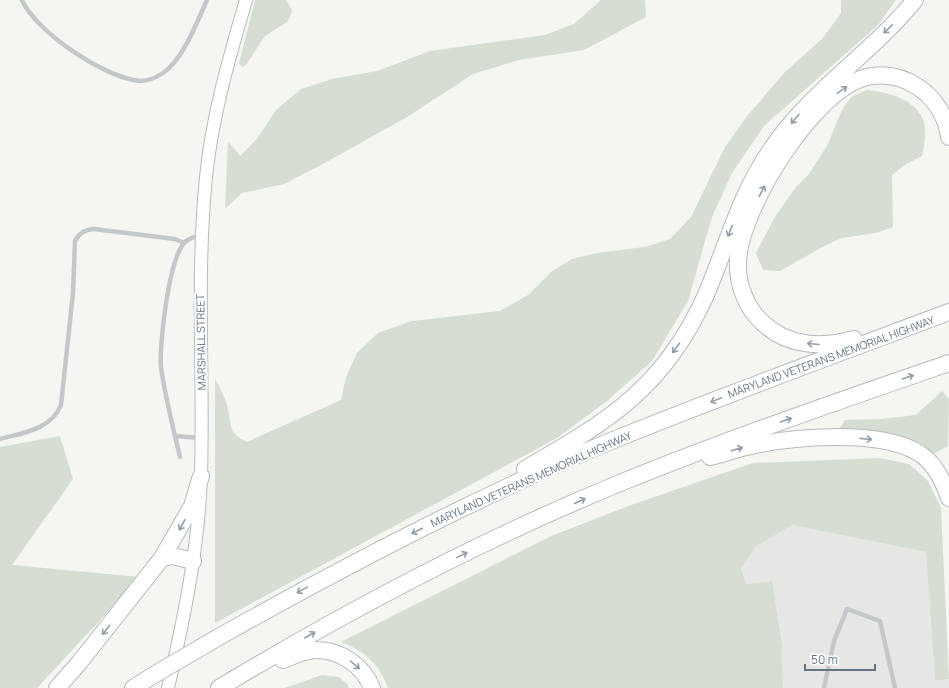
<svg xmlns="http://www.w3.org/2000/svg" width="949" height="688" font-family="Manrope,sans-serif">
	<rect width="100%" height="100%" fill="#f5f6f1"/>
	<polygon fill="#e6e7e5" points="792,525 926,552 935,681 949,679 949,688 783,688 782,644 771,581 746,584 741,568 757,546"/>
	<g fill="#d6ddd2">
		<polygon points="255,0 286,0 292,10 291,15 287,22 265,36 246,65 242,67 239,63"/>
		<polygon points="601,0 645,0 646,17 584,50 519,60 473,74 407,117 323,164 284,184 242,193 225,209 228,141 240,156 257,139 276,110 301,89 332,79 377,71 430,51 545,35 574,24"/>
		<path d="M841,0H896L879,24L764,126L732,173L712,217L688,301L652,361L607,401L557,438L215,623V379C220,387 224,396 227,405C232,423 227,433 247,442L341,400L346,377L357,353L378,333L412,321L500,311L528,295L552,271L572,259L597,253L644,247L670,239L691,217L725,147L748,115L785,72L822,39L841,13Z"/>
		<path d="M867,90C888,92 916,99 924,122C927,133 924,146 922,156L906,164L892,175L893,227L876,233L842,238L826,245L780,271L763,270L756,253L776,215L797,186L809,174L828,144L841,112L851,97Z"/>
		<polygon points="942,391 949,399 948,446 933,454 922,444 904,441 870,430 838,431 845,420 882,419 916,415"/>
		<polygon points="60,436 73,479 12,565 140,577 37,688 0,688 0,447"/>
		<path d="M880,458L909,464L928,481L941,508L949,679L935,681L926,552L792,525L757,546L741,568L746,584L772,581L782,644L783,688H388C379,663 365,652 341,642L551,536L631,505L753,463Z"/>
		<polygon points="322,675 339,677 348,685 348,688 285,688"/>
	</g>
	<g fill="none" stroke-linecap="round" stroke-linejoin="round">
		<defs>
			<path id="secondary" d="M168,688C184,618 199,546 201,474C204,375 196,276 206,177C212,117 229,58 246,0"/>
			<g id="motorway">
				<path d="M854,339C823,348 788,347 763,323C746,308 737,284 738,261C740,209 814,89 867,77C885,73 903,77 918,87C935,98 947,118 949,137"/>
				<path d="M710,457C722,454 734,450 746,447C789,437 877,429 917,452C934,461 943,480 949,498"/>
				<path d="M525,469C607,422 664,388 705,297C726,249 739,196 770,151C810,91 870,55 915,0"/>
				<polyline points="162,558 173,556 193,561"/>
				<path d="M217,638C343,567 472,499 606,443C719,397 834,355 949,312"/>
				<path d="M283,660C293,656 305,650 316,650C340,650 363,665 372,688"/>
				<polyline points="57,688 79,663 162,558 192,506 201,476"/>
				<polyline points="133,688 152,676"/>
				<path d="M219,688C347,611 481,540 620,483C728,439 839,401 949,363"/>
			</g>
		</defs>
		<use href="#secondary" stroke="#b6bbc0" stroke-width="14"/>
		<use href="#motorway" stroke="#b6babd" stroke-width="18"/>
		<g stroke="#c4c8cb" stroke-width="4.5">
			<path d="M22,0C36,32 105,78 140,81C148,81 157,77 163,73C183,60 197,22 207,0"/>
			<polyline points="175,436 201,438"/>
			<path d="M0,439C22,433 51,430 61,405L73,293L75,241C80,232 85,230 94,229L175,239L184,243"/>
			<path d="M180,457C173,427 165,397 161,367C159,345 169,257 185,242C189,238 195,237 201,235"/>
			<polyline points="824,688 834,641 847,609 880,621 895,688"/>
		</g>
		<use href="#secondary" stroke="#fff" stroke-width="12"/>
		<use href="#motorway" stroke="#fff" stroke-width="16"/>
		<defs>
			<polyline id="motorway-bridge" points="152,676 217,638"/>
		</defs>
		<use href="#motorway-bridge" stroke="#b6babd" stroke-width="18" stroke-linecap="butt"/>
		<use href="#motorway-bridge" stroke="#fff" stroke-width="16"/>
	</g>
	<defs><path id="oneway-shaft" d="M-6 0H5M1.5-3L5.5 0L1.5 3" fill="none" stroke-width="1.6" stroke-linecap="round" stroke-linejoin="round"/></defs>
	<g stroke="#919eaa">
		<use href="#oneway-shaft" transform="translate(888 29) rotate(136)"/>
		<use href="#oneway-shaft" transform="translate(842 90) rotate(-35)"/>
		<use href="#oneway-shaft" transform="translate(795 119) rotate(131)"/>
		<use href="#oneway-shaft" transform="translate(762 191) rotate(-63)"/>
		<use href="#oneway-shaft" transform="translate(730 231) rotate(111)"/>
		<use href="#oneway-shaft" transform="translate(813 344) rotate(-175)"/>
		<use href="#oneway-shaft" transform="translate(676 348) rotate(126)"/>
		<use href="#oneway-shaft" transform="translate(908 377) rotate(-19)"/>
		<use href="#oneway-shaft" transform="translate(716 400) rotate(158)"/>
		<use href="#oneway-shaft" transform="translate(786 420) rotate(-19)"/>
		<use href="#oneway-shaft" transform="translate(866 439) rotate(6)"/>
		<use href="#oneway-shaft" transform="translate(737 449) rotate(-16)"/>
		<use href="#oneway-shaft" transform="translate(580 501) rotate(-24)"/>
		<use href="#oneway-shaft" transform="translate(182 525) rotate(119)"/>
		<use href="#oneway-shaft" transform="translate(417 531) rotate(153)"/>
		<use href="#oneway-shaft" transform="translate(462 555) rotate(-26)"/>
		<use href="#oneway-shaft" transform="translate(302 590) rotate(151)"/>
		<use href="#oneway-shaft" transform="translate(106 630) rotate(129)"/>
		<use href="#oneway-shaft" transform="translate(310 635) rotate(-30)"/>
		<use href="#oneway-shaft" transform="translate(355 665) rotate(42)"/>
	</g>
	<g text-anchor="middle" stroke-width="4" stroke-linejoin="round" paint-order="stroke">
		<g font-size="11" fill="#627485" stroke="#fff">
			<text transform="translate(201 342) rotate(-91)" y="4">MARSHALL STREET</text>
			<text transform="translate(831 357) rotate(-20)" y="4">MARYLAND VETERANS MEMORIAL HIGHWAY</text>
			<text transform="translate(531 479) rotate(-24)" y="4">MARYLAND VETERANS MEMORIAL HIGHWAY</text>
		</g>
	</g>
	<path d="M805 664v6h70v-6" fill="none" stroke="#627485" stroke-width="2"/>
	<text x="811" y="664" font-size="12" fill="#627485" stroke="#ffffff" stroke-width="3" paint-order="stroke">50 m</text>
</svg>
